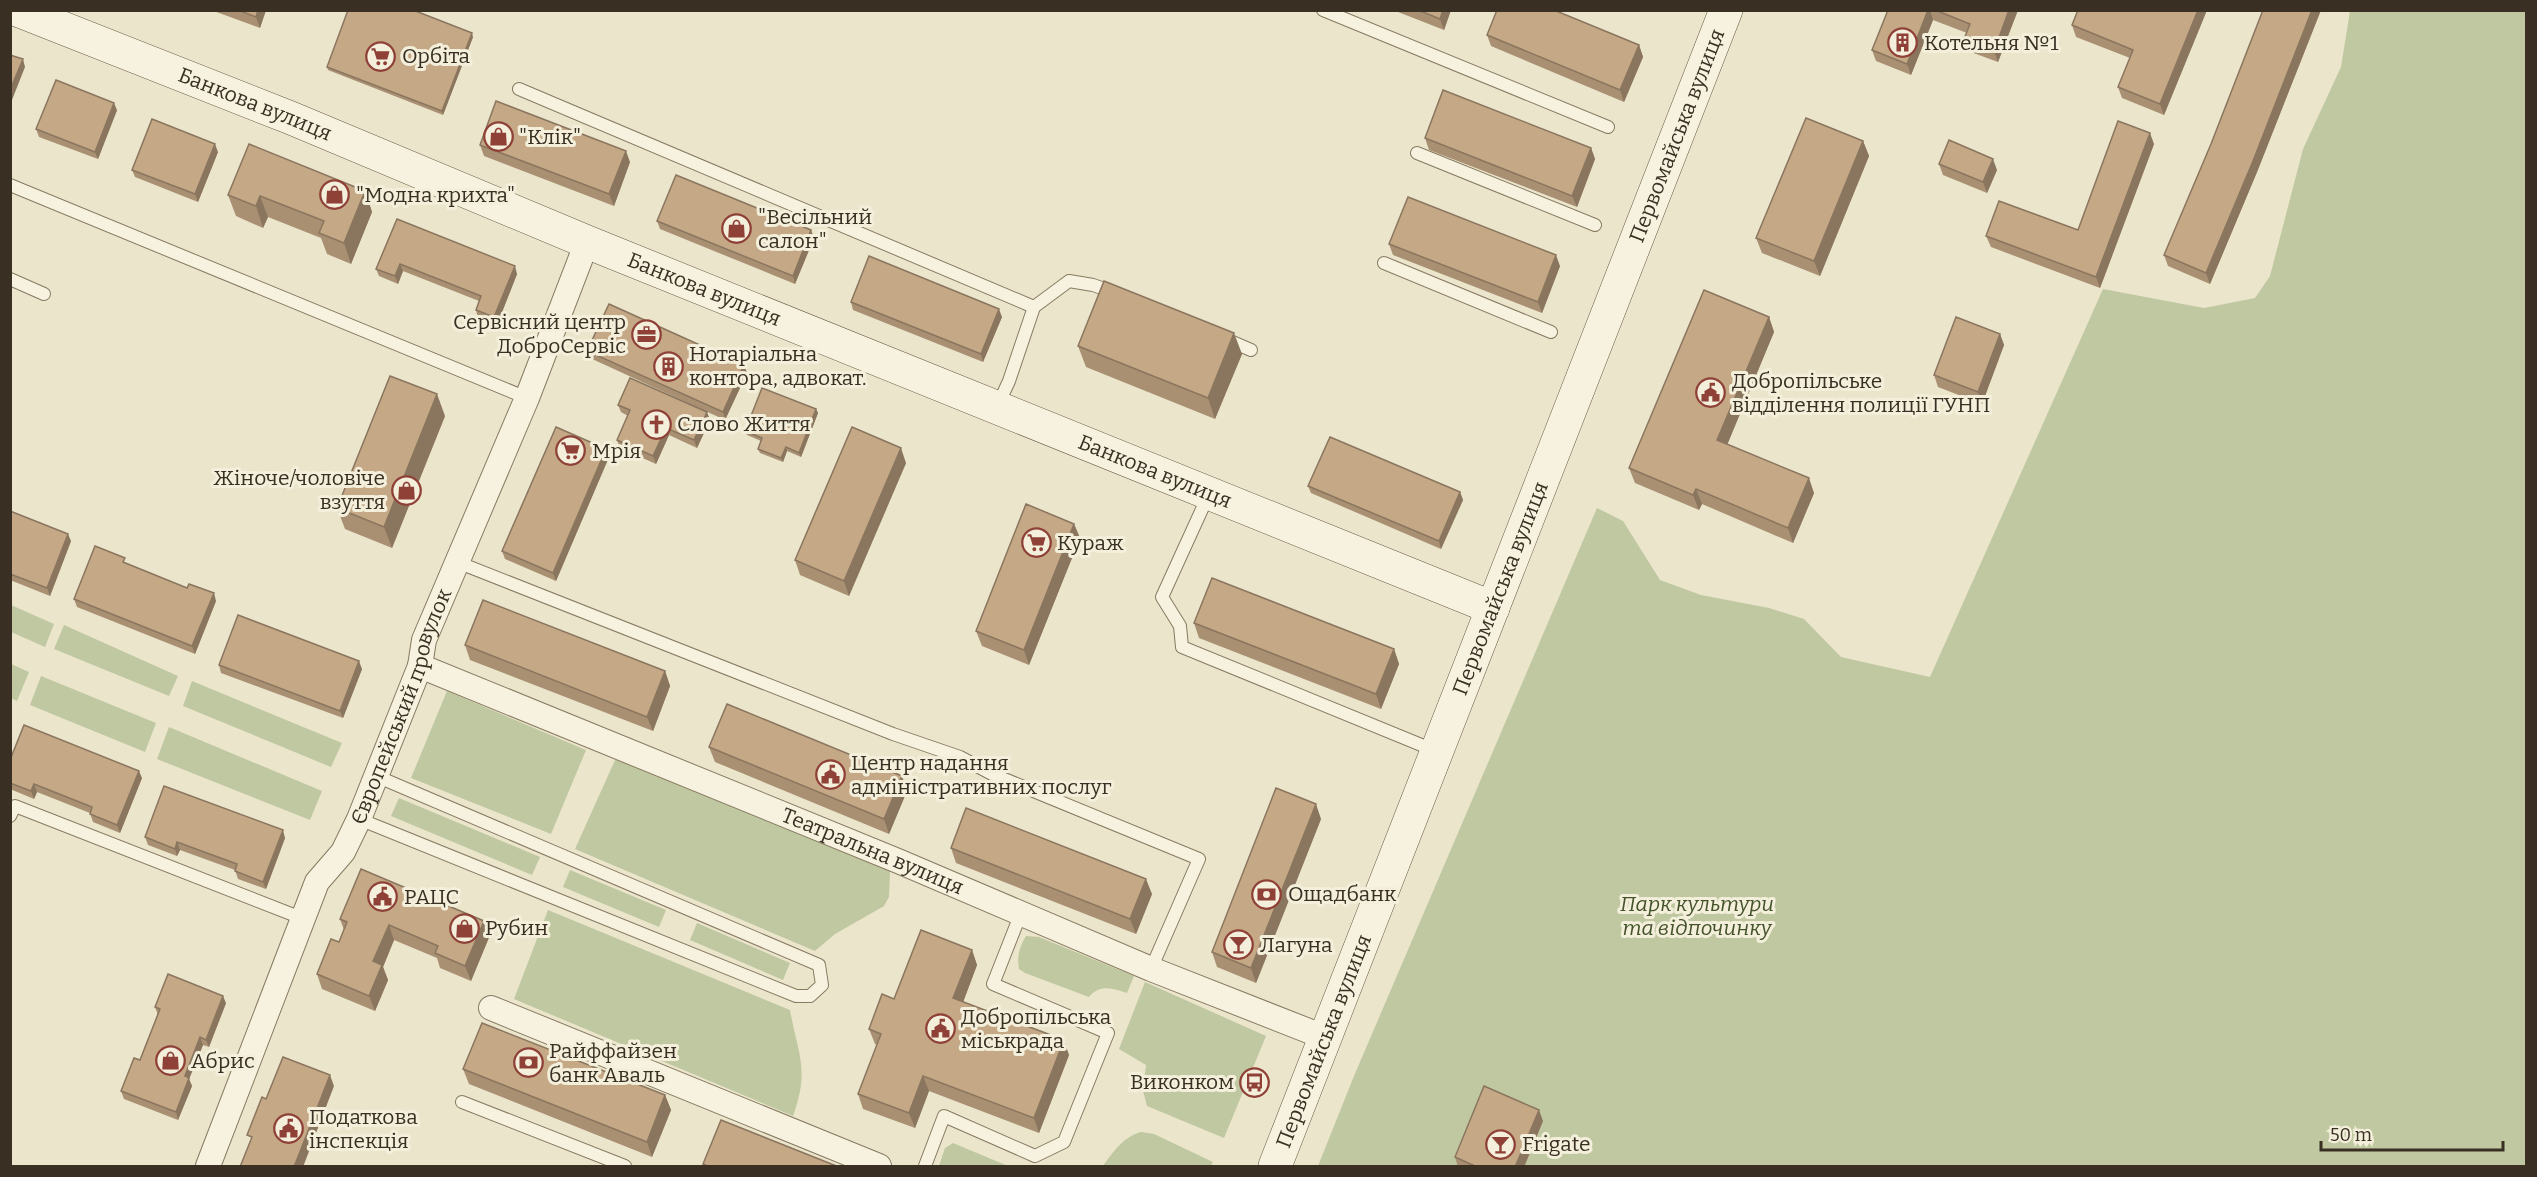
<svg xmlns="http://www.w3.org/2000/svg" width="2537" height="1177" font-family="Bitter,serif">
	<rect width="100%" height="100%" fill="#ebe5cc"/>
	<g fill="#bfc8a1">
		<polygon points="2350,11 2526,11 2526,1166 1318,1166 1354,1076 1597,508 1623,521 1660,580 1701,595 1769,608 1804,619 1841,657 1930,677 2103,289 2204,308 2255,298 2270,276 2303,149 2341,67"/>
		<polygon points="11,605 54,624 45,647 11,632"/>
		<polygon points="64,625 178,676 169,696 54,649"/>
		<polygon points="11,664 29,672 17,701 11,698"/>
		<polygon points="41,676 156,723 145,752 30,705"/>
		<polygon points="192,681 342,743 331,767 183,706"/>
		<polygon points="447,691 586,750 551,834 411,778"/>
		<polygon points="169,727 322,791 310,820 157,759"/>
		<polygon points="616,758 890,871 889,897 884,906 835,934 815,951 575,849"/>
		<polygon points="399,798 540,857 532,875 391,816"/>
		<polygon points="570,870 666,910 659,927 563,887"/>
		<path d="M548,910L790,1010C798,1055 810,1069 793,1116L514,999Z"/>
		<polygon points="697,923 790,963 783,980 690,940"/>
		<path d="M1026,936L1039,937L1134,976L1127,993C1113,988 1099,984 1089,997L1025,973L1019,969C1017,956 1019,948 1026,936Z"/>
		<polygon points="1145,982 1266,1036 1224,1138 1147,1106 1143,1091 1146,1065 1119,1049"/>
		<path d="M1141,1132L1154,1134L1213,1162L1211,1166H1103C1113,1152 1123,1137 1141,1132Z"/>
		<polygon points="953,1143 1008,1166 939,1166 945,1148"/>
	</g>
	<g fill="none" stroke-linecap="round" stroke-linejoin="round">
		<defs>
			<g id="lane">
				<polyline points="1323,10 1608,127"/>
				<polyline points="519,89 1034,307"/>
				<polyline points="1417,153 1595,225"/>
				<polyline points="10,185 527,398"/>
				<polyline points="1384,263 1551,332"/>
				<polyline points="10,279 44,294"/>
				<polyline points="1223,338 1251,350"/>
				<polyline points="997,407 1009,381 1034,307 1069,281 1093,285 1116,293"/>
				<polyline points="1208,496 1162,597 1180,626 1182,647 1436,751"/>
				<polyline points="457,562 893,734 960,757 992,774 1199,859 1151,969"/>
				<polyline points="10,816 15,806 304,919"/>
				<polyline points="359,819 796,996 810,996 822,985 819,965 376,776"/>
				<polyline points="462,1102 625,1166"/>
				<polyline points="925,1166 944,1116 1035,1156 1064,1142 1108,1033 993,984 1021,913"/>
			</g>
			<g id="street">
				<path id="s1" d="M420,666L898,861L1151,969L1324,1037"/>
				<polyline points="491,1008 879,1166"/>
				<path id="s2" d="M208,1166L317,882L343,852L359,819L420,666L424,640L527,398L587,242"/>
			</g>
			<g id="secondary">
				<path id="s3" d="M17,10L291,118L587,242L1493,608"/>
				<path id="s4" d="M1275,1166L1726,10"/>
			</g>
		</defs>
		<use href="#lane" stroke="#877a61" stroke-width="14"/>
		<use href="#street" stroke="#877a61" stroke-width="26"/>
		<use href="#secondary" stroke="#695b44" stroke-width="34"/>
		<use href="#lane" stroke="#f6f2df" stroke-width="12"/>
		<use href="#street" stroke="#f6f2df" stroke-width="24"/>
		<use href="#secondary" stroke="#f6f2df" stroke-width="33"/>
	</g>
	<g fill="#a99073">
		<polygon points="211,10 266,10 260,28"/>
		<polygon points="1393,10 1451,10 1444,30"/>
		<polygon points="1888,10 2018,10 1998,62 1968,51 1964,39 1967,33 1933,20 1911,75 1876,61 1872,50"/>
		<polygon points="2078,10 2207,10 2164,115 2122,98 2118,87 2130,58 2076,37 2072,25"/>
		<polygon points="2263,10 2321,10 2257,172 2210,284 2168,266 2164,255 2211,144"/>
		<polygon points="1487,35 1639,45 1643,57 1624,102 1491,46"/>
		<polygon points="473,37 443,115 328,70 327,67"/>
		<polygon points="117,110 98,159 39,137 36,129"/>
		<polygon points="1425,138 1591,148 1595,159 1577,207 1429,150"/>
		<polygon points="1863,141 1869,156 1820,276 1762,253 1756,238"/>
		<polygon points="2154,144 2100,288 1991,247 1986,236 2078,230"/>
		<polygon points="480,145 630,162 614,206 484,156"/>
		<polygon points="218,152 198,202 135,177 132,170"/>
		<polygon points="1939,164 1997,170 1987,193 1943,175"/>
		<polygon points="365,191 372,212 351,264 327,254 321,238 268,217 263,228 236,216 228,195"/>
		<polygon points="397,219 517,274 497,325 478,318 476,310 479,301 403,271 398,284 379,276 376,269"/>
		<polygon points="657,221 811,230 814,238 795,284 660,229"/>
		<polygon points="1389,244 1560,266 1542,313 1393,255"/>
		<polygon points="851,302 1002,317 983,362 853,310"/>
		<polygon points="1769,317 1774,332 1727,444 1814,493 1793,543 1702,504 1699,510 1635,483 1629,468"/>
		<polygon points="2000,334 2004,345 1982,404 1938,387 1934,375"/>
		<polygon points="1078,346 1242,354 1215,419 1086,367"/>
		<polygon points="587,351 744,365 747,373 725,420 590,358"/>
		<polygon points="618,405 710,420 697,448 669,435 656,464 620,448 617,440 628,416 621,412"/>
		<polygon points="816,409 818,413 801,457 787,451 783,462 760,453 758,449 761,441 747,435 745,431"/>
		<polygon points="445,416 392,548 345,529 337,508"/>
		<polygon points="609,457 556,581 505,559 502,551"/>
		<polygon points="906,463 849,596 800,575 795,560"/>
		<polygon points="1308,486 1460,492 1463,500 1441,549 1311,493"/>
		<polygon points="10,511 71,541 50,596 10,580"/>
		<polygon points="1074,524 1080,538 1029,665 982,646 976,631"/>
		<polygon points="128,564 216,601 195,654 77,607 74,599"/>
		<polygon points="1194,623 1394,649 1399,664 1381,709 1199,638"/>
		<polygon points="465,645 665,671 670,686 653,731 470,660"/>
		<polygon points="219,665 362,669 343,718 221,673"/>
		<polygon points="709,747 907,791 889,834 715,762"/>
		<polygon points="10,760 142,778 120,833 93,822 90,813 37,792 34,799 10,789"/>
		<polygon points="1321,819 1256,983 1217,967 1212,952"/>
		<polygon points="145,837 285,838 266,889 238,879 235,870 180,850 177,856 148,845"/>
		<polygon points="951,848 1152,894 1136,934 956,863"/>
		<polygon points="340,919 490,935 471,981 440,968 437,958 394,940 383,967 388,980 375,1011 322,989 317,974 339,942 344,930"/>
		<polygon points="972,950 977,965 963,1002 1069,1055 1039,1133 929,1091 915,1128 863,1109 858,1094 877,1045 875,1044 869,1029 894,999"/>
		<polygon points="226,1003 209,1047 203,1045 189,1079 192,1086 178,1120 124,1099 121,1091 140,1060 158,1015 155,1007"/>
		<polygon points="463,1069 665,1095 671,1110 652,1157 469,1084"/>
		<polygon points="1543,1121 1524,1167 1458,1167 1455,1157"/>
	</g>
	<g fill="#8a765e">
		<polygon points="258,10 266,10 260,28 256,17"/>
		<polygon points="1443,10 1451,10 1444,30 1440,19"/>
		<polygon points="1928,10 1930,10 1933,20 1911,75 1907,64"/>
		<polygon points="2009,10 2018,10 1998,62 1994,51"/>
		<polygon points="2198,10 2207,10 2164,115 2160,104"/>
		<polygon points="2312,10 2321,10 2257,172 2210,284 2206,273"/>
		<polygon points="472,33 473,37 443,115 442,111"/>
		<polygon points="1639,45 1643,57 1624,102 1620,90"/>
		<polygon points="23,59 25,67 10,105 10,90"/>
		<polygon points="114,103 117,110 98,159 95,152"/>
		<polygon points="2150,133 2154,144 2100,288 2096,277"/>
		<polygon points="1863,141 1869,156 1820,276 1814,261"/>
		<polygon points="215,144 218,152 198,202 195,194"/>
		<polygon points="1591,148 1595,159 1577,207 1572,196"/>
		<polygon points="626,151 630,162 614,206 609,194"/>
		<polygon points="1993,159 1997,170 1987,193 1983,182"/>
		<polygon points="365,191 372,212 351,264 344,243"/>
		<polygon points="260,196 268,217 263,228 256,206"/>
		<polygon points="811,230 814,238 795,284 793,276"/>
		<polygon points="1556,255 1560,266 1542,313 1538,302"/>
		<polygon points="400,264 403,271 398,284 395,276"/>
		<polygon points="515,266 517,274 497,325 494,317"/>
		<polygon points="999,309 1002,317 983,362 981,354"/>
		<polygon points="1769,317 1774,332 1723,455 1717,440"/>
		<polygon points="1234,333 1242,354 1215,419 1208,398"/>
		<polygon points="2000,334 2004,345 1982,404 1978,392"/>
		<polygon points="744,365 747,373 725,420 723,412"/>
		<polygon points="437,394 445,416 392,548 384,527"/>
		<polygon points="816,409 818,413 801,457 799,453"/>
		<polygon points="707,412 710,420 697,448 694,440"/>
		<polygon points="666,428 669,435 656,464 653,456"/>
		<polygon points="786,447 787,451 783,462 781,458"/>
		<polygon points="901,448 906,463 849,596 844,581"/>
		<polygon points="606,449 609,457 556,581 553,573"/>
		<polygon points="1809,478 1814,493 1793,543 1788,528"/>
		<polygon points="1696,489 1702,504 1699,510 1693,495"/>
		<polygon points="1460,492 1463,500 1441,549 1439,541"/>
		<polygon points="1074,524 1080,538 1029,665 1024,650"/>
		<polygon points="68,534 71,541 50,596 47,588"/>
		<polygon points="214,593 216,601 195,654 192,646"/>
		<polygon points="1394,649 1399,664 1381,709 1376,694"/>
		<polygon points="359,661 362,669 343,718 340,711"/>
		<polygon points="665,671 670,686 653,731 647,717"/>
		<polygon points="139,771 142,778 120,833 117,825"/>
		<polygon points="902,776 907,791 889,834 884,819"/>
		<polygon points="34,784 37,792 34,799 31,791"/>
		<polygon points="1316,804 1321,819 1256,983 1251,968"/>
		<polygon points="283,830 285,838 266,889 263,882"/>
		<polygon points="177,842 180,850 177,856 175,849"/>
		<polygon points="1146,879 1152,894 1136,934 1130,919"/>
		<polygon points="484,921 490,935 471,981 465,966"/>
		<polygon points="389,925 394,940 383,967 388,980 375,1011 369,996 373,961"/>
		<polygon points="972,950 977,965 959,1013 953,998"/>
		<polygon points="223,996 226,1003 209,1047 206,1040"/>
		<polygon points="200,1037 203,1045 189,1079 192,1086 178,1120 176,1112 185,1076"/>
		<polygon points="1064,1040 1069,1055 1039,1133 1034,1118"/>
		<polygon points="330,1075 334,1086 303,1167 294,1167"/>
		<polygon points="923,1076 929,1091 915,1128 909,1113"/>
		<polygon points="665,1095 671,1110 652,1157 647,1142"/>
		<polygon points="1539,1110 1543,1121 1524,1167 1515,1167"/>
	</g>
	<g fill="#c5a886" stroke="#8a765e" stroke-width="1.5">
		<polygon points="238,10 258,10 256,17"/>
		<polygon points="348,10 413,10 472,33 442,111 327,67"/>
		<polygon points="1418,10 1443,10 1440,19"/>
		<polygon points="1497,10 1554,10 1639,45 1620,90 1487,35"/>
		<polygon points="1888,10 1928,10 1907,64 1872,50"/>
		<polygon points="1935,10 2009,10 1994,51 1964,39 1970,24"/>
		<polygon points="2078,10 2198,10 2160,104 2118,87 2133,50 2072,25"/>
		<polygon points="2263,10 2312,10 2253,161 2206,273 2164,255 2211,144"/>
		<polygon points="10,55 23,59 10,90"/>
		<polygon points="56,80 114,103 95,152 36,129"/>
		<polygon points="1443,90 1591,148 1572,196 1425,138"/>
		<polygon points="496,101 626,151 609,194 480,145"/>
		<polygon points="1806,118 1863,141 1814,261 1756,238"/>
		<polygon points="152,119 215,144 195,194 132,170"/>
		<polygon points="2118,121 2150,133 2096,277 1986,236 1999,201 2078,230"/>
		<polygon points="1949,140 1993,159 1983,182 1939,164"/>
		<polygon points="249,144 365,191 344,243 319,233 324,221 260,196 256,206 228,195"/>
		<polygon points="676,175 811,230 793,276 657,221"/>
		<polygon points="1408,197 1556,255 1538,302 1389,244"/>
		<polygon points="397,219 515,266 494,317 476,310 481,296 400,264 395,276 376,269"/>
		<polygon points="869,256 999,309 981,354 851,302"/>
		<polygon points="1104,281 1234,333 1208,398 1078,346"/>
		<polygon points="1704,290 1769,317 1717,440 1809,478 1788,528 1696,489 1693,495 1629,468"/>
		<polygon points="609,304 744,365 723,412 587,351"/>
		<polygon points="1956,317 2000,334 1978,392 1934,375"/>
		<polygon points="390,376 437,394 384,527 337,508"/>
		<polygon points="630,378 707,412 694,440 666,428 653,456 617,440 630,410 618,405"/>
		<polygon points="762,388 816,409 799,453 786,447 781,458 758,449 762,438 745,431"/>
		<polygon points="556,427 606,449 553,573 502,551"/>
		<polygon points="852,427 901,448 844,581 795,560"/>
		<polygon points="1330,437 1460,492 1439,541 1308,486"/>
		<polygon points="1026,504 1074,524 1024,650 976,631"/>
		<polygon points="10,511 68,534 47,588 10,574"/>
		<polygon points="95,546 125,558 123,562 187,588 189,584 214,593 192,646 74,599"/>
		<polygon points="1212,578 1394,649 1376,694 1194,623"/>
		<polygon points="483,600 665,671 647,717 465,645"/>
		<polygon points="238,615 359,661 340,711 219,665"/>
		<polygon points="727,704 902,776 884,819 709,747"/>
		<polygon points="24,725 139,771 117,825 90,814 92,807 34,784 31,791 10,783 10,760"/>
		<polygon points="164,786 283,830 263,882 235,871 237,864 177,842 175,849 145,837"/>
		<polygon points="1276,788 1316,804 1251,968 1212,952"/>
		<polygon points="966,808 1146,879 1130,919 951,848"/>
		<polygon points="361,869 484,921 465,966 435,953 438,946 389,925 373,961 382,965 369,996 317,974 331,939 339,942 347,922 340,919"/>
		<polygon points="921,930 972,950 953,998 1064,1040 1034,1118 923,1076 909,1113 858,1094 881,1034 869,1029 882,994 894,999"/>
		<polygon points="168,974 223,996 206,1040 200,1037 185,1076 189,1078 176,1112 121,1091 134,1058 140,1060 160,1009 155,1007"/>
		<polygon points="482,1023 665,1095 647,1142 463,1069"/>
		<polygon points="283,1057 330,1075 294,1167 240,1167 252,1137 247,1135 262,1097 266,1099"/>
		<polygon points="1484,1086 1539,1110 1515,1167 1477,1167 1455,1157"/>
		<polygon points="721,1120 839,1167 710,1167 703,1164"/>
	</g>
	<defs>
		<symbol id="building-ring" viewBox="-11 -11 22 22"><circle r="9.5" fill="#f3efdb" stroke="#8f4138" stroke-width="1.5"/><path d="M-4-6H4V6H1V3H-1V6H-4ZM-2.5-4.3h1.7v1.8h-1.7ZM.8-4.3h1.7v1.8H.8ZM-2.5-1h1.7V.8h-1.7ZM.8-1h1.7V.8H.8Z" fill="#8f4138"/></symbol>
		<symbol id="supermarket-ring" viewBox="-11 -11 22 22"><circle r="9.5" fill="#f3efdb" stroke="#8f4138" stroke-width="1.5"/><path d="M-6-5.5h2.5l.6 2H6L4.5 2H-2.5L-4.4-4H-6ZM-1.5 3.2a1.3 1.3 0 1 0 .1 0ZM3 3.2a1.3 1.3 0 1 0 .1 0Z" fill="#8f4138"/></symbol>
		<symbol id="shop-ring" viewBox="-11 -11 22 22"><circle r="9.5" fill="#f3efdb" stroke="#8f4138" stroke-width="1.5"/><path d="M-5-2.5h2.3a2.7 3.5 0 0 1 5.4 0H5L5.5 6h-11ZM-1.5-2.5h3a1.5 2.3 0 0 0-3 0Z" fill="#8f4138"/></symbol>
		<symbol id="office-ring" viewBox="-11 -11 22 22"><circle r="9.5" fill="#f3efdb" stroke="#8f4138" stroke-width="1.5"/><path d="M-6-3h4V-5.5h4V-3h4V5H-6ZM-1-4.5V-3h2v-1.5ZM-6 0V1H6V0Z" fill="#8f4138"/></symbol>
		<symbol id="civic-ring" viewBox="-11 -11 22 22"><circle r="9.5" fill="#f3efdb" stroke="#8f4138" stroke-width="1.5"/><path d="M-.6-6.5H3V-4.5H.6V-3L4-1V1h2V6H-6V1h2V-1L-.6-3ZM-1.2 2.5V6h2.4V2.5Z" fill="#8f4138"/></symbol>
		<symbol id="church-ring" viewBox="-11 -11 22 22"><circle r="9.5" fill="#f3efdb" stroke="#8f4138" stroke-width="1.5"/><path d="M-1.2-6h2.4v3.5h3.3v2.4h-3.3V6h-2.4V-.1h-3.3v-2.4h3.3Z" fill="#8f4138"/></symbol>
		<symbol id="bank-ring" viewBox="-11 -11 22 22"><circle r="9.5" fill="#f3efdb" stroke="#8f4138" stroke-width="1.5"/><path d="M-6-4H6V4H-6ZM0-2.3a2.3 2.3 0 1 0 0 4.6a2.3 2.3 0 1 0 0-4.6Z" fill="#8f4138"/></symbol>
		<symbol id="bar-ring" viewBox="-11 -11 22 22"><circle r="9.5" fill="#f3efdb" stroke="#8f4138" stroke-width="1.5"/><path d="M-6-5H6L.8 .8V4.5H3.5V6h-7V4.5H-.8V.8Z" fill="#8f4138"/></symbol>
		<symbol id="bus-ring" viewBox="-11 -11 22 22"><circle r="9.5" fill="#f3efdb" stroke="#8f4138" stroke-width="1.5"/><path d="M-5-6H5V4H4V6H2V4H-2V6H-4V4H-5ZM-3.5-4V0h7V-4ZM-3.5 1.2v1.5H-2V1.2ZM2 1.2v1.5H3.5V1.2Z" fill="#8f4138"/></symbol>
	</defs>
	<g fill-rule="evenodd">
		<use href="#building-ring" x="1886" y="26" width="33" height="33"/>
		<use href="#supermarket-ring" x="364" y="40" width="33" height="33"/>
		<use href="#shop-ring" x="482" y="120" width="33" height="33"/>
		<use href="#shop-ring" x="318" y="178" width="33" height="33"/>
		<use href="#shop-ring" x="720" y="212" width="33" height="33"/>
		<use href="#office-ring" x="630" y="318" width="33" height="33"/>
		<use href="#building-ring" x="652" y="350" width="33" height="33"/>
		<use href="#civic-ring" x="1694" y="376" width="33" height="33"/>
		<use href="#church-ring" x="640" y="408" width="33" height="33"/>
		<use href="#supermarket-ring" x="554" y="434" width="33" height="33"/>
		<use href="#shop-ring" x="390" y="474" width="33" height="33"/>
		<use href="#supermarket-ring" x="1020" y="526" width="33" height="33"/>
		<use href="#civic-ring" x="814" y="758" width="33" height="33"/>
		<use href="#bank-ring" x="1250" y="878" width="33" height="33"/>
		<use href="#civic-ring" x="366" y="880" width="33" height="33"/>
		<use href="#shop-ring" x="448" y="912" width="33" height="33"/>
		<use href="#bar-ring" x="1222" y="928" width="33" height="33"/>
		<use href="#civic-ring" x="924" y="1012" width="33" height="33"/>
		<use href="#shop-ring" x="154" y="1044" width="33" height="33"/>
		<use href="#bank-ring" x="512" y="1046" width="33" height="33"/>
		<use href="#bus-ring" x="1238" y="1066" width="33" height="33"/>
		<use href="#civic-ring" x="272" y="1112" width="33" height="33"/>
		<use href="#bar-ring" x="1484" y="1128" width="33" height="33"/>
	</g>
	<g text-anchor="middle" stroke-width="6" stroke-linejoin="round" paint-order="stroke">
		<g font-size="21" fill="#393023" stroke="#f3efdb" text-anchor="start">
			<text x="1924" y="50">Котельня №1</text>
			<text x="402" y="63">Орбіта</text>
			<text x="519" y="144">"Клік"</text>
			<text x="356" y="202">"Модна крихта"</text>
			<text x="758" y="224">"Весільний<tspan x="758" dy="24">салон"</tspan></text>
			<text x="626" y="329" text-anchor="end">Сервісний центр<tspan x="626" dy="24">ДоброСервіс</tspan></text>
			<text x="689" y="361">Нотаріальна<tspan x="689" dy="24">контора, адвокат.</tspan></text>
			<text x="1732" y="388">Добропільське<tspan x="1732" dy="24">відділення полиції ГУНП</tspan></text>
			<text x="677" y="431">Слово Життя</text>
			<text x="592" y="458">Мрія</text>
			<text x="385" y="485" text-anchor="end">Жіноче/чоловіче<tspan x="385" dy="24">взуття</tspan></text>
			<text x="1057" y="550">Кураж</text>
			<text x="851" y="770">Центр надання<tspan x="851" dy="24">адміністративних послуг</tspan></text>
			<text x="1288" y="901">Ощадбанк</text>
			<text x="404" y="904">РАЦС</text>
			<text x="485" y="935">Рубин</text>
			<text x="1260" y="952">Лагуна</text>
			<text x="961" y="1024">Добропільська<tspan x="961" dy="24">міськрада</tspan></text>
			<text x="549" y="1058">Райффайзен<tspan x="549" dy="24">банк Аваль</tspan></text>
			<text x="191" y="1068">Абрис</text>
			<text x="1234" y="1089" text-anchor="end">Виконком</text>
			<text x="309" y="1124">Податкова<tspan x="309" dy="24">інспекція</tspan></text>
			<text x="1522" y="1151">Frigate</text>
		</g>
		<g font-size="21" fill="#393023" stroke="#f3efdb">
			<text dy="7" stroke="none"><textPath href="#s3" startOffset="256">Банкова вулиця</textPath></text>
			<text dy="7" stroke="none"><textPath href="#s4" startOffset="1106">Первомайська вулиця</textPath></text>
			<text dy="7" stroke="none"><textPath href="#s3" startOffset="742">Банкова вулиця</textPath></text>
			<text dy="7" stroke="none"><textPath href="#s3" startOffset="1228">Банкова вулиця</textPath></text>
			<text dy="7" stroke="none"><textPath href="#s4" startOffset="620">Первомайська вулиця</textPath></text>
			<text dy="7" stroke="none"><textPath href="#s2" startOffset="501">Європейський провулок</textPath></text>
			<text dy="7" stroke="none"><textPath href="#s1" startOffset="489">Театральна вулиця</textPath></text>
			<text dy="7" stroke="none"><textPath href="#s4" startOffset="134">Первомайська вулиця</textPath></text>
		</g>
		<g font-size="21" font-style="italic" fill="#45532c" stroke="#f3efdb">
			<text x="1697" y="911">Парк культури<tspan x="1697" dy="24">та відпочинку</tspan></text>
		</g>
	</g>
	<rect width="2537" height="1177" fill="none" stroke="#393023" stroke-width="24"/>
	<path d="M2321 1141v9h182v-9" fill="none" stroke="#393023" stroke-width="3"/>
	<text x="2330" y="1141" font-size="18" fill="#393023" stroke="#f3efdb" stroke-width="4.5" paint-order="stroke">50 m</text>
</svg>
